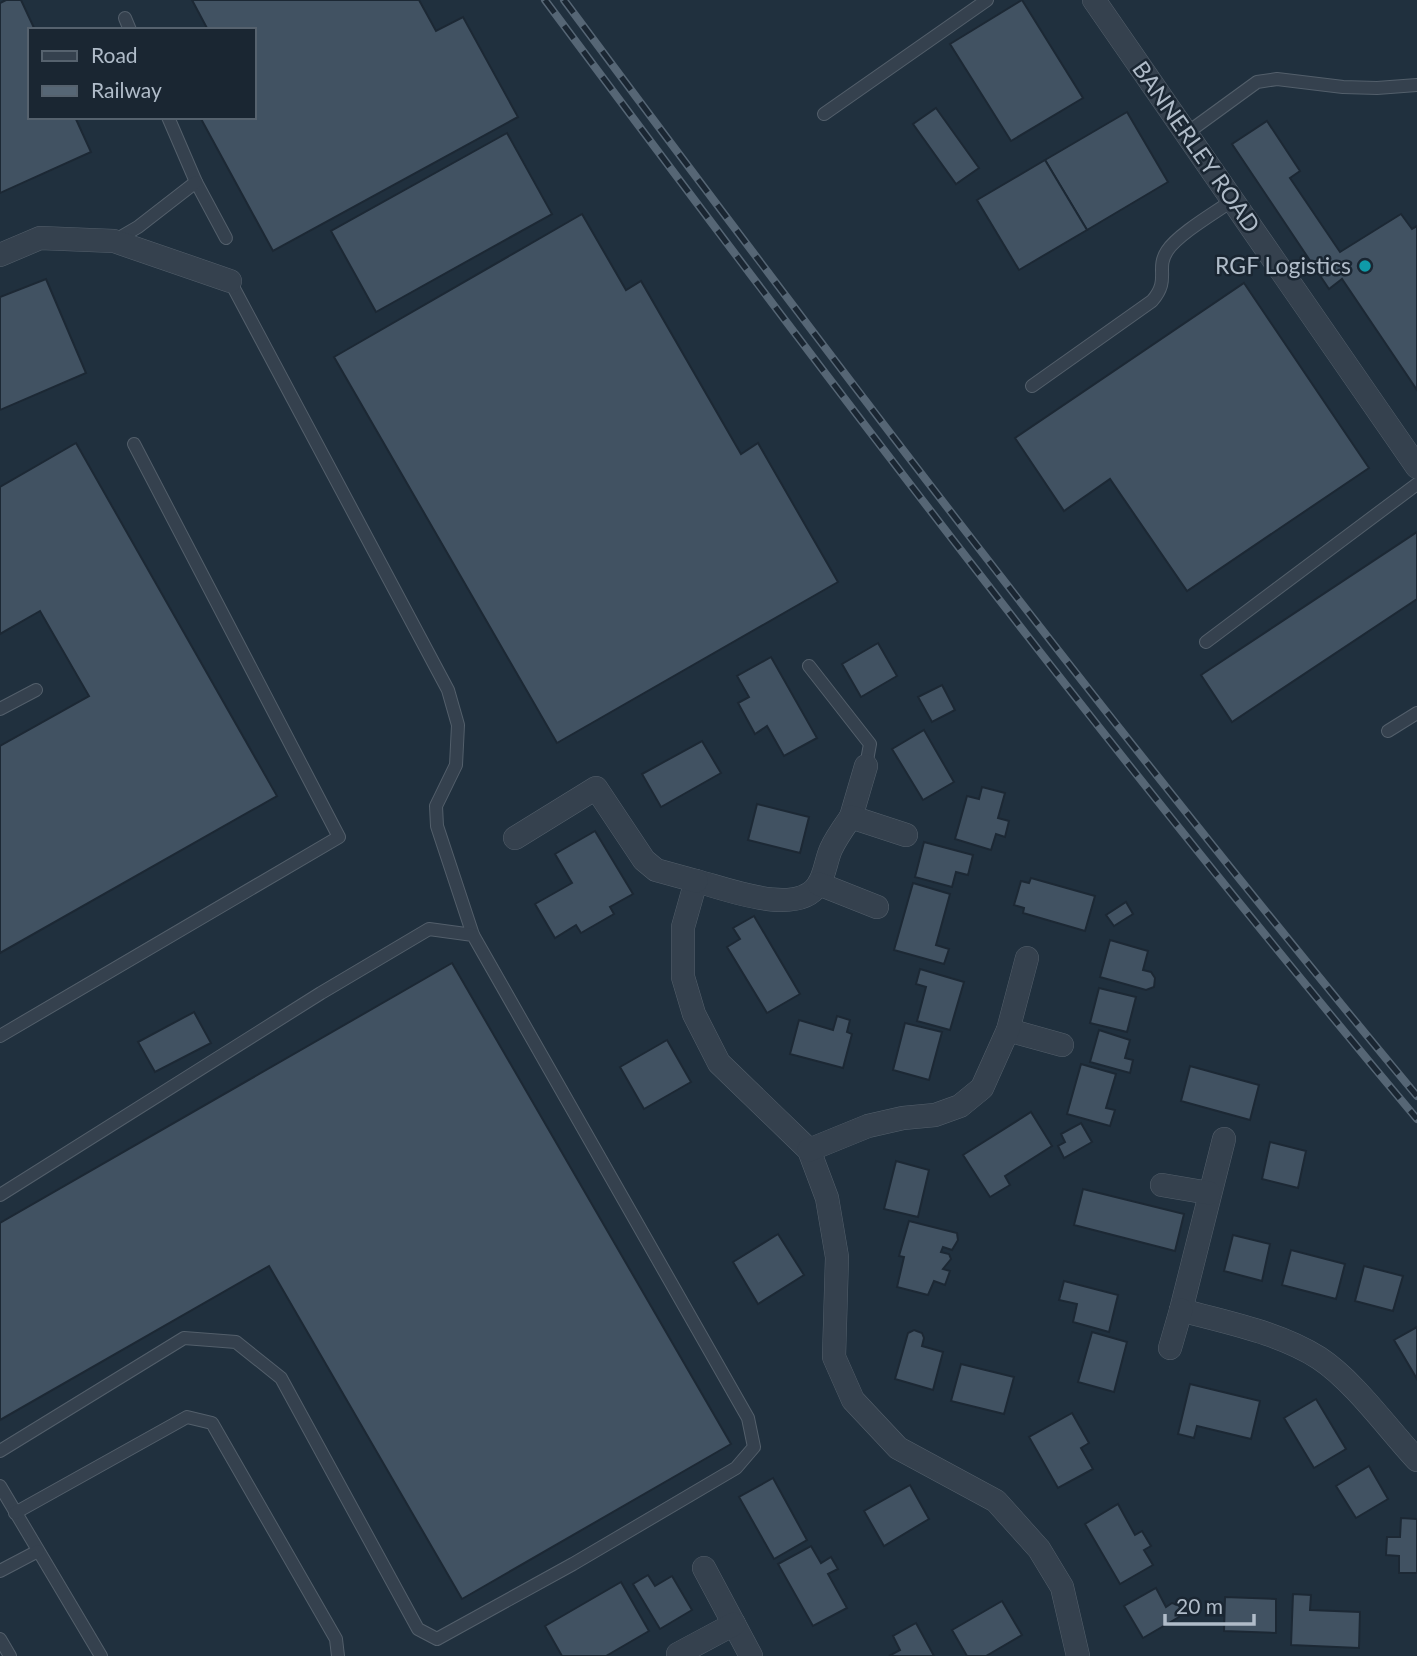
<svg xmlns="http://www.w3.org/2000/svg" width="1417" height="1656" font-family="Lato,sans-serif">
	<rect width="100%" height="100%" fill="#20303e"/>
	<g fill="#415262" stroke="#1c2834" stroke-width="2">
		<polygon points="6,0 21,0 35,30 30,30 30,117 75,117 91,152 0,193 0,3"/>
		<polygon points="192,0 419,0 436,31 463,17 518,117 273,251 200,117 254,117 254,30 208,30"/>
		<polygon points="1022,0 1083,98 1011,141 950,44"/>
		<polygon points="936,108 979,168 956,184 913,124"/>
		<polygon points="1127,112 1168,182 1087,230 1045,160"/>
		<polygon points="1267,121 1300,171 1290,178 1340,252 1401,214 1412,229 1417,226 1417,390 1342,279 1329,289 1232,144"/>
		<polygon points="507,133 552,214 376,312 331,231"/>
		<polygon points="1045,160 1087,230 1019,270 977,200"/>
		<polygon points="582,214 626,290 641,281 741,454 758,443 838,582 557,743 334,357"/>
		<polygon points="46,279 86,373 0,410 0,297"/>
		<polygon points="1244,283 1369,468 1187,591 1110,479 1064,511 1015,438"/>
		<polygon points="76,443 277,796 0,953 0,746 89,696 40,611 0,634 0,487"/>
		<polygon points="1417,532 1417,599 1232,722 1201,675"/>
		<polygon points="878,643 897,676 861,697 842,664"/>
		<polygon points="771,657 817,738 784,756 767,726 755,734 738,703 749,697 737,676"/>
		<polygon points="942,685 955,710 932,722 918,697"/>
		<polygon points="924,730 954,782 923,800 892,749"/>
		<polygon points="702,741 721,773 661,807 642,774"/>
		<polygon points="982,787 1005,793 998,818 1009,821 1005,837 996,834 991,850 955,839 967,796 979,799"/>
		<polygon points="757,804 809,817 800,853 748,840"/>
		<polygon points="595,831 633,894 610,907 614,914 581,933 576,925 555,938 535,904 572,883 555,854"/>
		<polygon points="924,842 973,855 968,875 956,872 952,887 915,877"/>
		<polygon points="1031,878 1095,896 1085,931 1023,913 1024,908 1014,905 1021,881 1029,883"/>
		<polygon points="913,883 950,894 936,945 949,949 944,964 894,950"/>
		<polygon points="1126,902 1133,914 1114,926 1106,915"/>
		<polygon points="754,916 800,994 767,1013 727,947 740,939 733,928"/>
		<polygon points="1110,940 1148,951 1143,970 1151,972 1155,978 1154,987 1146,990 1100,977"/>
		<polygon points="452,963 731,1444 462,1599 269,1266 0,1420 0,1223"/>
		<polygon points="920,969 964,982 950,1030 917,1021 926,987 916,984"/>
		<polygon points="1099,988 1136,997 1127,1032 1090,1023"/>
		<polygon points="194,1012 211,1043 155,1072 138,1042"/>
		<polygon points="837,1016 850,1020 847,1032 852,1034 843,1068 790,1054 799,1020 833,1030"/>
		<polygon points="905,1023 942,1032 929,1080 893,1070"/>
		<polygon points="1099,1030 1130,1040 1125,1058 1133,1060 1130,1073 1090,1062"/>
		<polygon points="667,1040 691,1082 644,1109 620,1067"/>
		<polygon points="1081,1064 1116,1074 1106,1108 1115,1110 1110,1126 1067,1114"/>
		<polygon points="1190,1066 1259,1085 1250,1120 1181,1101"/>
		<polygon points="1031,1112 1052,1146 1005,1176 1010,1185 990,1197 963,1155"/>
		<polygon points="1081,1123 1092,1142 1064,1158 1058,1146 1065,1142 1061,1134"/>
		<polygon points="1270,1142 1306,1151 1298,1188 1262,1179"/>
		<polygon points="896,1161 929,1170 918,1217 884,1209"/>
		<polygon points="1083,1189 1184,1214 1175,1251 1074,1225"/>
		<polygon points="909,1221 957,1233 958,1240 952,1250 943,1247 941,1252 949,1254 951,1259 943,1269 950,1271 945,1285 934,1281 928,1295 897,1287 904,1257 899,1256"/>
		<polygon points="778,1234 804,1275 758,1304 733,1262"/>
		<polygon points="1233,1235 1270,1244 1262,1281 1224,1271"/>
		<polygon points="1291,1250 1345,1264 1336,1299 1282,1285"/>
		<polygon points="1364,1266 1403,1276 1393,1311 1355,1301"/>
		<polygon points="1064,1281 1118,1295 1109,1332 1073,1322 1077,1304 1059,1300"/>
		<polygon points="1417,1327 1417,1379 1394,1340"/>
		<polygon points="914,1330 922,1333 924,1338 922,1346 943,1352 933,1390 895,1379 908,1333"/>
		<polygon points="1092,1332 1127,1342 1114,1392 1078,1382"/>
		<polygon points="961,1364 1014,1377 1004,1414 951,1401"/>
		<polygon points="1190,1384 1260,1401 1251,1439 1197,1426 1194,1438 1178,1434"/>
		<polygon points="1316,1399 1346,1449 1314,1468 1284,1418"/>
		<polygon points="1072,1413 1089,1443 1081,1448 1093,1469 1058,1488 1029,1437"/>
		<polygon points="1369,1466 1388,1499 1356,1518 1336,1486"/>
		<polygon points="773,1478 807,1540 774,1559 739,1497"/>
		<polygon points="910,1485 929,1519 884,1546 864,1511"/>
		<polygon points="1118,1504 1135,1535 1142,1531 1151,1546 1144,1550 1153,1565 1120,1584 1085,1524"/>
		<polygon points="1401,1518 1417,1519 1417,1573 1399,1573 1399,1556 1386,1555 1387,1537 1400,1537"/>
		<polygon points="811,1546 821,1563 831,1557 838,1569 828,1574 847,1608 813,1626 778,1564"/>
		<polygon points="648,1575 655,1586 672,1576 692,1610 660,1629 633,1584"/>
		<polygon points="621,1582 649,1631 606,1656 562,1656 545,1626"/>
		<polygon points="1156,1588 1166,1607 1172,1603 1178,1605 1182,1610 1179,1617 1143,1638 1124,1606"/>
		<polygon points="1293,1594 1311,1595 1310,1610 1360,1612 1359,1648 1291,1645"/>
		<polygon points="1225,1597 1276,1599 1276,1633 1224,1631"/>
		<polygon points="1002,1601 1022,1635 986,1656 967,1656 952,1630"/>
		<polygon points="916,1623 934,1656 889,1656 900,1650 893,1636"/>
	</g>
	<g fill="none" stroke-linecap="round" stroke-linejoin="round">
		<defs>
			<g id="lane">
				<polyline points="125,18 130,30"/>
				<polyline points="824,114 987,0"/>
				<polyline points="168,117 196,182 226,238"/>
				<polyline points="1187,133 1257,82 1277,79 1343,87 1377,88 1417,85"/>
				<polyline points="114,241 138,227 196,182"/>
				<polyline points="230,281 448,690 458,725 456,765 436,806 437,826 473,935"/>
				<path d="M1032,386L1152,301C1171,279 1155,270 1167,251C1178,234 1216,212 1233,200"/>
				<polyline points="1206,642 1417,484"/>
				<polyline points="809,666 870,744 866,766"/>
				<polyline points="0,709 36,690"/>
				<polyline points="1388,731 1417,713"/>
				<polyline points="0,1036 339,837 134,444"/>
				<polyline points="0,1195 321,993 429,929 473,935 748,1418 754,1447 736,1468 573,1564 437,1639 418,1629 281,1378 236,1342 184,1338 0,1451"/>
				<polyline points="0,1486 101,1656"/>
				<polyline points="15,1513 187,1417 212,1423 336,1639 338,1656"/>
				<polyline points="0,1571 38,1551"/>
				<polyline points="0,1639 10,1656"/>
			</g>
			<g id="street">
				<polyline points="1094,0 1417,467"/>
				<polyline points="0,255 40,238 114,241 230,281"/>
				<polyline points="851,817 866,766"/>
				<path d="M906,835L851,817C844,827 836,838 831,849C826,860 825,875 818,885C797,917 727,889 696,881L683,927V977L694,1014L719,1063L809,1150L827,1198L837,1257L834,1357L853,1400L898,1448L996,1501L1039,1549L1062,1587L1078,1656"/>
				<polyline points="515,838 596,788 644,860 656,870 696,881"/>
				<polyline points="819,884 877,907"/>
				<polyline points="1008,1030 1062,1045"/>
				<path d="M1224,1139L1181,1310C1227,1323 1278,1332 1319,1358C1354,1381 1388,1429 1417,1460"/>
				<polyline points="809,1150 868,1126 903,1118 935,1115 960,1106 982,1088 1008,1030 1027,958"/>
				<polyline points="1162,1185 1209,1193"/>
				<polyline points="1170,1348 1181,1310"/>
				<polyline points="704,1568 751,1656"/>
				<polyline points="678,1654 734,1624"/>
			</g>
		</defs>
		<use href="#lane" stroke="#535f6b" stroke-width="14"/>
		<use href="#street" stroke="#535f6b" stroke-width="24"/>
		<use href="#lane" stroke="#35414e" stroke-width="12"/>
		<use href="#street" stroke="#35414e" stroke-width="23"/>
		<defs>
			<g id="rail">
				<path d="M545,0C827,379 1113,756 1417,1119"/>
				<path d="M564,0C840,371 1121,740 1417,1096"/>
			</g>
		</defs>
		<use href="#rail" stroke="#566675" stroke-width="8"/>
		<use href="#rail" stroke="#1a2632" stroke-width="5" stroke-dasharray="16" stroke-linecap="butt"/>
	</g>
	<circle fill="#0f9aa8" stroke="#1a2632" stroke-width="2.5" cx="1365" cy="266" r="7"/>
	<g text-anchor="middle" stroke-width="5" stroke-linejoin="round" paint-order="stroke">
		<g font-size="23" fill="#b0bcc9" stroke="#1a2632">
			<text transform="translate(1196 147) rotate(55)" y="8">BANNERLEY ROAD</text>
		</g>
		<g font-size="23" fill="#b0bcc9" stroke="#1a2632" text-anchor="end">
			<text x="1351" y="274">RGF Logistics</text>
		</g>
	</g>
	<rect x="28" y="28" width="228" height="91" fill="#1a2632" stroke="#56626e" stroke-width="2"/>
	<rect x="42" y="51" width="35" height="10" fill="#35414e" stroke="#56626e" stroke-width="2"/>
	<text x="91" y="63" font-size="21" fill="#b0bcc9">Road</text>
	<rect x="42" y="86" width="35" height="10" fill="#566675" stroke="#56626e" stroke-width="2"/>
	<text x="91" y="98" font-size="21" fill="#b0bcc9">Railway</text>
	<path d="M1165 1614v10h89v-10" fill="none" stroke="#b0bcc9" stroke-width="3.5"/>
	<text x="1176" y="1614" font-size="21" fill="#b0bcc9" stroke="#1a2632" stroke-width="5" paint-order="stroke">20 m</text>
</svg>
